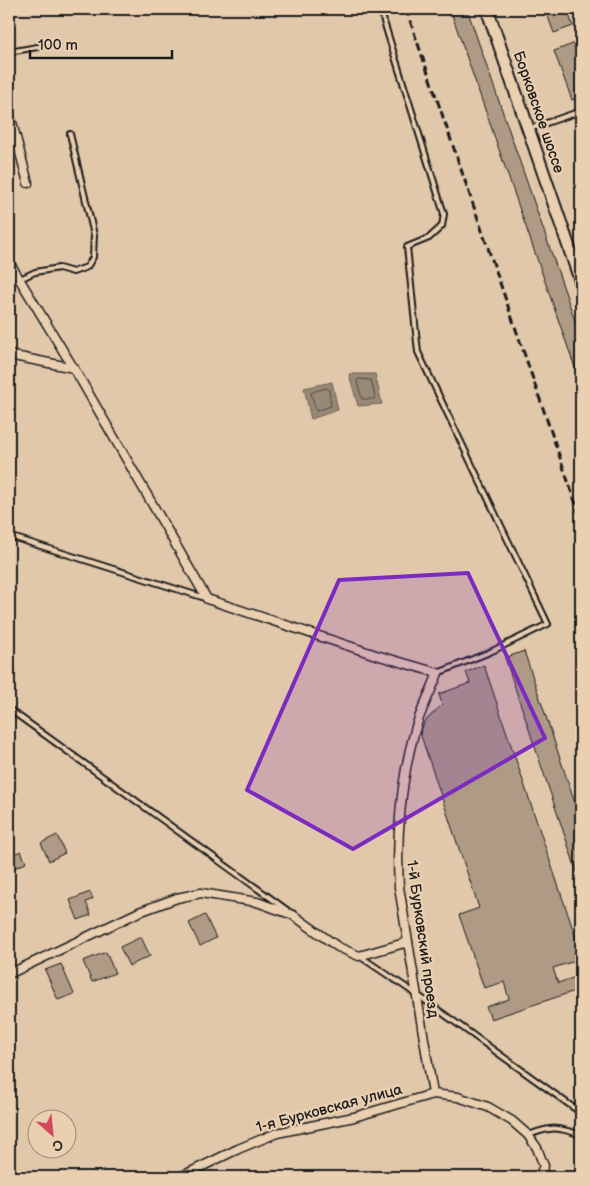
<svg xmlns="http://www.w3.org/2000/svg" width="590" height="1186" font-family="'Balsamiq Sans',sans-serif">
	<rect width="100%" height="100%" fill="#e2c8ab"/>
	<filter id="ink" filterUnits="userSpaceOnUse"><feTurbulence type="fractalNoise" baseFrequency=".02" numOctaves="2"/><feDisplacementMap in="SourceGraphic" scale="10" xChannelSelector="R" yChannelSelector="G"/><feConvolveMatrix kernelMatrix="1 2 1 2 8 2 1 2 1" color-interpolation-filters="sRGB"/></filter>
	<g filter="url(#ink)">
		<g fill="#988976" stroke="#665d52">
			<polygon points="349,374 375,374 382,404 358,406"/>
			<polygon points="332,382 338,410 311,419 304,388"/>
		</g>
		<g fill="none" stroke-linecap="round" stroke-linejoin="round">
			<g stroke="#4e4840" stroke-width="1">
				<polygon points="359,379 371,380 375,397 374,399 362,399 357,382"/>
				<polygon points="326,388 329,390 331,406 316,411 311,393"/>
			</g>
		</g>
		<g fill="#ae9a85" stroke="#1c1c1c">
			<polygon points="450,9 467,9 581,338 581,385"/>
			<polygon points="545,9 567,9 573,26 554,33"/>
			<polygon points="581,41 581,97 572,100 554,51"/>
			<polygon points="524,651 581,821 581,881 580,881 505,658"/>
			<polygon points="484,665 581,953 581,959 553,968 558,983 581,975 581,989 491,1019 486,1007 509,999 504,982 484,988 459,915 479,908 420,733 425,721 442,705 439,694 470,683 466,672"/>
			<polygon points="57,835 65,853 49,861 41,843"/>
			<polygon points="21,851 26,863 9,870 9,856"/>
			<polygon points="90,892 93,899 86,902 91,915 78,920 70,900"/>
			<polygon points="205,915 216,938 200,946 189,923"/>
			<polygon points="141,937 150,956 129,966 120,947"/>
			<polygon points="106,952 115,973 92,982 83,961"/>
			<polygon points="61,964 74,994 58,1000 45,970"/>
		</g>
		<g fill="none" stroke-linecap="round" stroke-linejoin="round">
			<defs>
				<g id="lane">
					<polyline points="380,9 444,214 442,226 429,238 407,247 418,352 548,624 490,652 438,673"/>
					<polyline points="9,52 43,46"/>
					<polyline points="529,129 581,111"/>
					<polyline points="20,279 35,272 59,268 73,272 87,267 93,257 94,235 70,134"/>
					<polyline points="9,536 205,598"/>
					<polyline points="9,709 287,910"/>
					<polyline points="361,957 416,994 581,1113"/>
					<path d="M529,1135C552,1126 558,1127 581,1135"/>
				</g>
				<g id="street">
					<polyline points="9,111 28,183"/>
					<path d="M9,262L82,382L207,599L376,655L438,673C431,692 420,711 415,730C401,778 396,838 399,887L433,1094"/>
					<polyline points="9,355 74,368"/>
					<polyline points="9,974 139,912 177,898 201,893 257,902 293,915 338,947 359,956 408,942"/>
					<polyline points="180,1177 238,1149 277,1133 354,1117 433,1094 458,1097 488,1107 512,1121 528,1135 537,1148 544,1166 539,1177"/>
				</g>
				<polyline id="secondary" points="487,9 581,282"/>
			</defs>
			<use href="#lane" stroke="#1c1c1c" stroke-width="8"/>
			<use href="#street" stroke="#1c1c1c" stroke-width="11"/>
			<use href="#secondary" stroke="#1c1c1c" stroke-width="15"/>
			<use href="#lane" stroke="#eacfb1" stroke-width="4"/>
			<use href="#street" stroke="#eacfb1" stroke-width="8"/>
			<use href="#secondary" stroke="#eacfb1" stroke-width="11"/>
			<polyline stroke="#1c1c1c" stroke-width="3" stroke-dasharray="8 4" stroke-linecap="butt" points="406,9 581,519"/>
		</g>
	</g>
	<path fill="#7b2cbf" fill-opacity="0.2" stroke="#7b2cbf" stroke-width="4" stroke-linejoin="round" d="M468,573L545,738L353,849L247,790L339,580Z"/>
	<g text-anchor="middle" stroke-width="4.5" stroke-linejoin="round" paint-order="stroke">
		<g font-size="15" fill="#1c1c1c" stroke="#eacfb1">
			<text transform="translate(539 112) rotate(71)" y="5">Борковское шоссе</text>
			<text transform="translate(423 939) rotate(82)" y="5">1-й Бурковский проезд</text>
			<text transform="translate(329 1108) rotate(-15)" y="5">1-я Бурковская улица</text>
		</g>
	</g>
	<rect width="590" height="1186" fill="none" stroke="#eacfb1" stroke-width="30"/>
	<rect x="15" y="15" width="560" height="1156" fill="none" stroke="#1c1c1c" stroke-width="2" filter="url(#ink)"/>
	<g transform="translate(52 1134) rotate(153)"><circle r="24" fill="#eacfb1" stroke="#988775"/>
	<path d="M0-4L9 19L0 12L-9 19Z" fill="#d1495b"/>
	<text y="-8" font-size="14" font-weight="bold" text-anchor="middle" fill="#1c1c1c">С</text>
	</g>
	<path d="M30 50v8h142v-8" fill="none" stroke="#1c1c1c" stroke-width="2.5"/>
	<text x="38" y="50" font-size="15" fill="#1c1c1c" stroke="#eacfb1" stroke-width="4" paint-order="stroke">100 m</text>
</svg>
